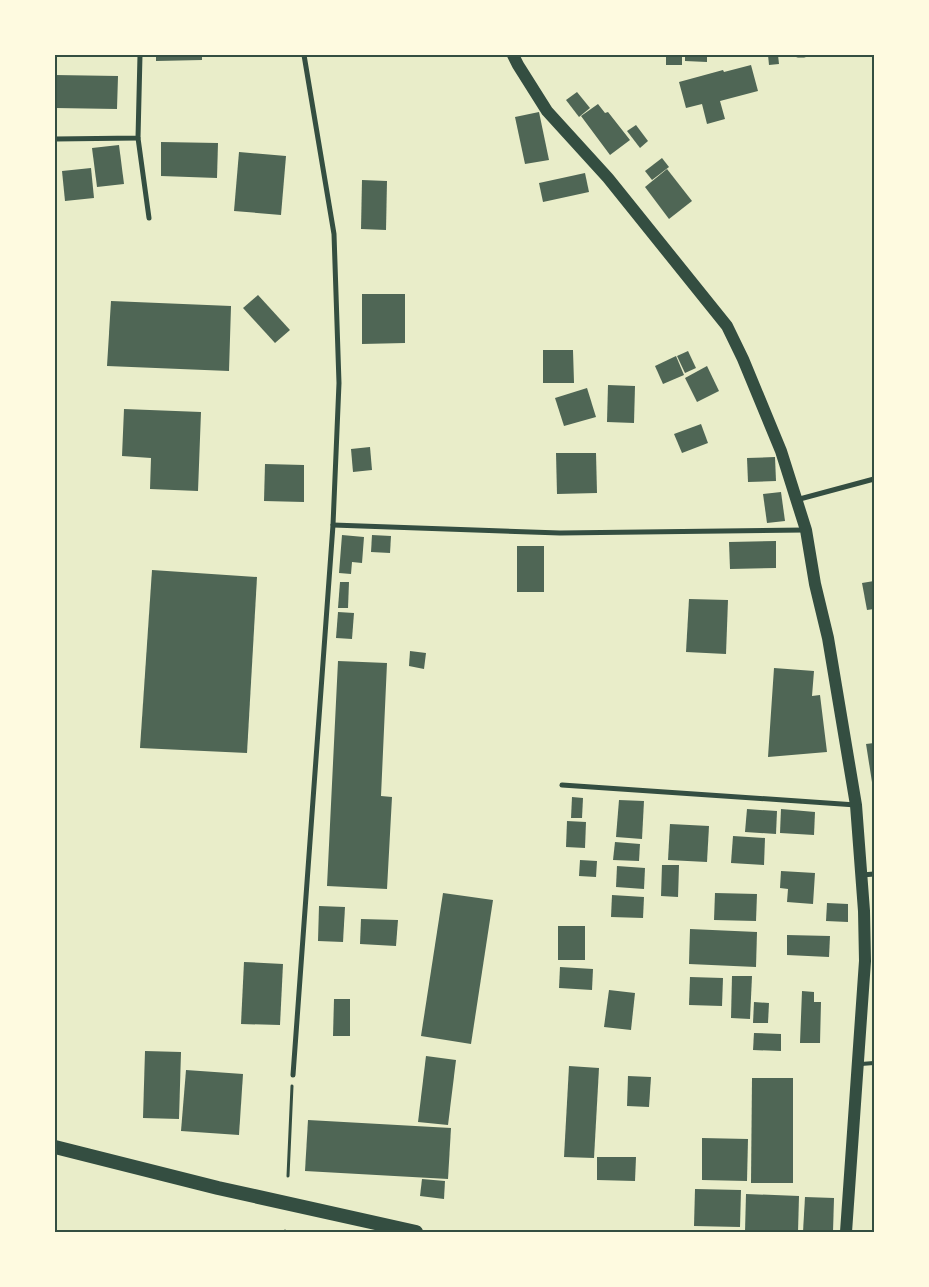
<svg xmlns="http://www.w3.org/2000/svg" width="929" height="1287" font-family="'Source Serif 4',serif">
	<rect width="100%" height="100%" fill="#e9edc9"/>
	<g fill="#4f6655">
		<polygon points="156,55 202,55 202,60 156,61"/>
		<rect x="666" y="55" width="16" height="10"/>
		<polygon points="685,55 707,55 707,62 685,61"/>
		<polygon points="768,55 778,55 779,64 769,65"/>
		<polygon points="751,65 758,91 720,101 725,119 707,124 702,104 686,108 679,82 723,70 724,72"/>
		<polygon points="55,75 118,76 117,109 55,108"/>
		<polygon points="577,92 590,108 579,117 566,100"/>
		<polygon points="598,104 605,113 608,112 630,140 610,155 581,116"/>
		<polygon points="539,112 549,160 525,164 515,117"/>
		<polygon points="636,125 648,141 640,148 627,131"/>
		<polygon points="161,142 218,143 217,178 161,176"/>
		<polygon points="119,145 124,184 97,187 92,148"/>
		<polygon points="239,152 286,156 281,215 234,211"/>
		<polygon points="662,158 669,167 652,180 645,171"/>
		<polygon points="91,168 94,198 65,201 62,171"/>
		<polygon points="667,169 692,201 669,219 645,187"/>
		<polygon points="585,173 589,192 543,202 539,183"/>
		<polygon points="362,180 387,181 386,230 361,229"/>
		<polygon points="362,294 405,294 405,343 362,344"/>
		<polygon points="258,295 290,330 275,343 243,308"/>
		<polygon points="111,301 231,306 229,371 107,366"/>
		<polygon points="543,350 573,350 574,383 543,383"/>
		<polygon points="688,351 696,368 685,373 677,356"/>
		<polygon points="676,356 684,375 663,384 655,366"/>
		<polygon points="707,366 719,391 697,402 685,378"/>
		<polygon points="608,385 635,386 634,423 607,422"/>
		<polygon points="587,388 596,417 564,426 555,398"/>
		<polygon points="124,409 201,412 198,491 150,489 151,458 122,456"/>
		<polygon points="701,424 708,443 682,453 674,434"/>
		<polygon points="370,447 372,470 353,472 351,449"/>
		<polygon points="556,453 596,453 597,493 557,494"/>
		<polygon points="775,457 776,481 748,482 747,458"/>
		<polygon points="265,464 304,465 304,502 264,501"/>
		<polygon points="781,492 785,521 767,523 763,494"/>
		<polygon points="342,535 364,537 362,563 352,562 351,574 339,573"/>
		<polygon points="372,535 391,536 390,553 371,552"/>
		<polygon points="776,541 776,568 730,569 729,542"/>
		<rect x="517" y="546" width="27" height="46"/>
		<polygon points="152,570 257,577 247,753 140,748"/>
		<polygon points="874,581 874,609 867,610 862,583"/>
		<polygon points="340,582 349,582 348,608 338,608"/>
		<polygon points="689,599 728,600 726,654 686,652"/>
		<polygon points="338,612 354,613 352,639 336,638"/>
		<polygon points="410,651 426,653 424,669 409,666"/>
		<polygon points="338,661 387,663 381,796 392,797 387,889 327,886"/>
		<polygon points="774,668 814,671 812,696 820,695 827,752 768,757"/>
		<polygon points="874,743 874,782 872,782 866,744"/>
		<polygon points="572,797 583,798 582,818 571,818"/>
		<polygon points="619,800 644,801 642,839 616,837"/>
		<polygon points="747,809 777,811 776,834 745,832"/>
		<polygon points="781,809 815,812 814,835 780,833"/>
		<polygon points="567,821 586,822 585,848 566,847"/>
		<polygon points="670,824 709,826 707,862 668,860"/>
		<polygon points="733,836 765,838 764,865 731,863"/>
		<polygon points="615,842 640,844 639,861 613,860"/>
		<polygon points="580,860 597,861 596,877 579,876"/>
		<polygon points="662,865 679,865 678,897 661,896"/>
		<polygon points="617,866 645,868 644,889 616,887"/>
		<polygon points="781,871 815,873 813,904 787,902 788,889 780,888"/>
		<polygon points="443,893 493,900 471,1044 421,1036"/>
		<polygon points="715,893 757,894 756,921 714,920"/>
		<polygon points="612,895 644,897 643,918 611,917"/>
		<polygon points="827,903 848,904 848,922 826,921"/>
		<polygon points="319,906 345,907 343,942 318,941"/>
		<polygon points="361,919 398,920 396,946 360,944"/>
		<rect x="558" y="926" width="27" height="34"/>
		<polygon points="690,929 757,932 756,967 689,964"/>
		<polygon points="787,935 830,936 829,957 787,955"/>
		<polygon points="244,962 283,964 280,1025 241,1024"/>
		<polygon points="560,967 593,969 592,990 559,988"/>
		<polygon points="732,976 752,976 750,1019 731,1018"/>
		<polygon points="690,977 723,978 722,1006 689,1005"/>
		<polygon points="609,990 635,993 631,1030 604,1027"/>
		<polygon points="802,991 814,992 814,1002 821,1002 820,1043 800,1043"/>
		<polygon points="334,999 350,999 350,1036 333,1036"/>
		<polygon points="754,1002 769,1003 768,1023 753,1023"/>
		<polygon points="754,1033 781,1034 781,1051 753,1050"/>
		<polygon points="145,1051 181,1052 179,1119 143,1118"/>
		<polygon points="426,1056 456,1060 448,1125 418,1122"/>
		<polygon points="569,1066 599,1068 594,1158 564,1157"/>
		<polygon points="186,1070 243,1074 239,1135 181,1131"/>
		<polygon points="628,1076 651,1077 649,1107 627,1106"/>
		<polygon points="752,1078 793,1078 793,1183 751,1183"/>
		<polygon points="308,1120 451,1128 448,1179 305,1171"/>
		<polygon points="702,1138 748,1139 747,1181 702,1180"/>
		<polygon points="597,1157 636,1157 635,1181 597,1180"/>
		<polygon points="422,1179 445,1181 444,1199 420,1196"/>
		<polygon points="695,1189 741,1190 740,1227 694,1226"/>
		<polygon points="746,1194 799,1196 798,1232 745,1232"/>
		<polygon points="805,1197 834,1198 833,1232 803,1232"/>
	</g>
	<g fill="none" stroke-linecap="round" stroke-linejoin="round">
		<g stroke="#344e41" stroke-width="3">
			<polyline points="288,1176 292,1086"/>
			<polyline points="285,1231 285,1232"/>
		</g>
		<polyline stroke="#344e41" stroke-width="4" points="861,1064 874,1063"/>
		<g stroke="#344e41" stroke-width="5">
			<polyline points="798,55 804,55"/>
			<polyline points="138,138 149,218"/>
			<polyline points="55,139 138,138 140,55"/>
			<polyline points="796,500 874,479"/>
			<polyline points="333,525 560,533 805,530"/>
			<polyline points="562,785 856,805"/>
			<polyline points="862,875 874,874"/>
			<polyline points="293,1075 333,525 339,383 334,234 304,55"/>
		</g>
		<polyline stroke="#344e41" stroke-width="12" points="513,55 518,65 547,111 608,178 727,326 743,359 781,451 806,530 815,584 828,638 856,805 864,911 865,961 846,1232"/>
		<polyline stroke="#344e41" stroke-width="14" points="55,1147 218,1188 416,1232"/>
	</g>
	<rect width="929" height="1287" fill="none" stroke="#fefae0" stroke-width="112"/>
	<rect x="56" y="56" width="817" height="1175" fill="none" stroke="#344e41" stroke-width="2"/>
</svg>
